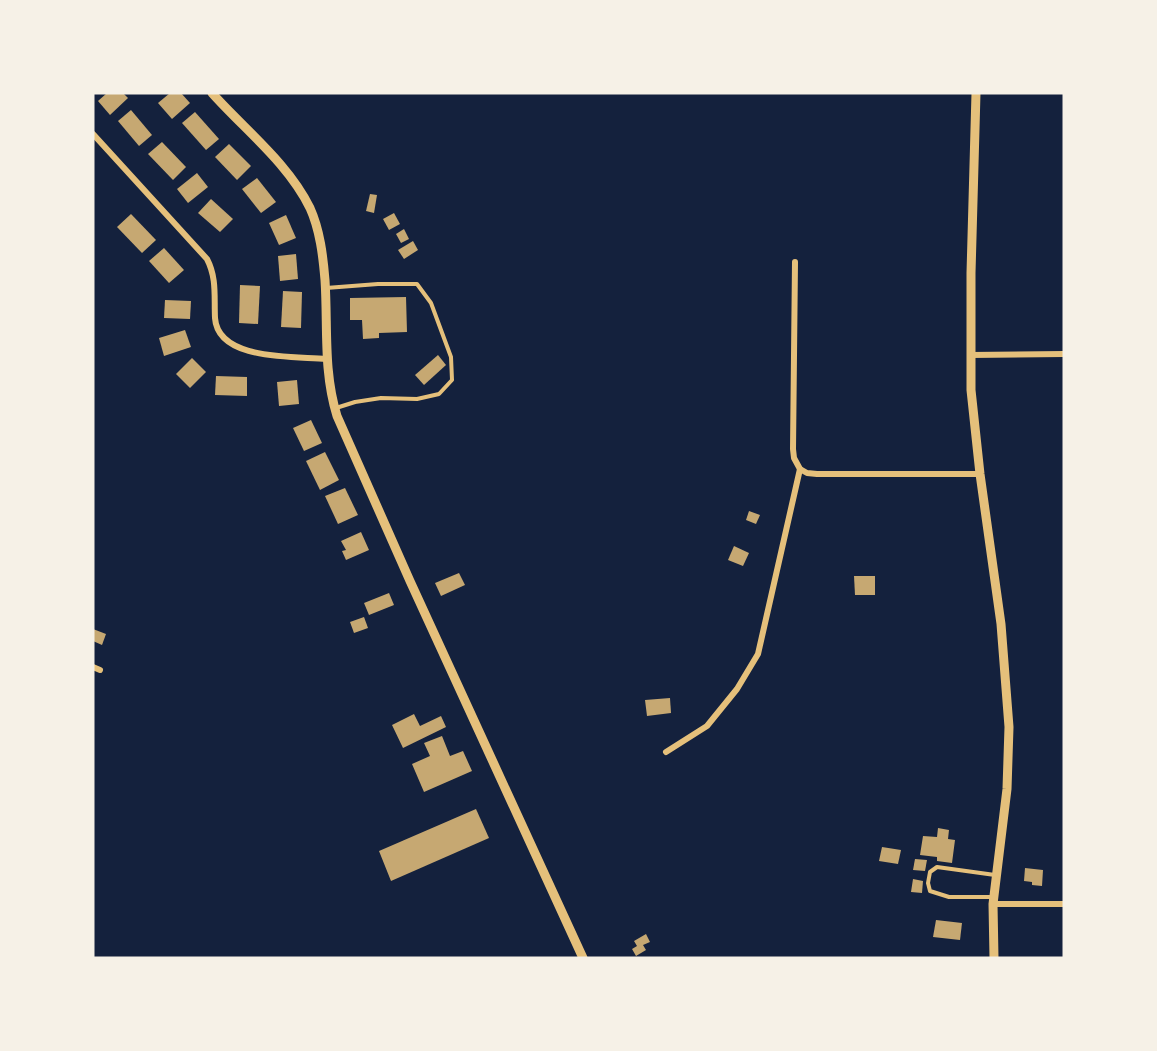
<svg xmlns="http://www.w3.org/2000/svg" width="1157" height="1051" font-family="'Exo 2',sans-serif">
	<rect width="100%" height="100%" fill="#14213d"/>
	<g fill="#c6a872">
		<polygon points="107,93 123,93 128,98 110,115 98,101"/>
		<polygon points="170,93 181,93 190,103 172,119 158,103"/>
		<polygon points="131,110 152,135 139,146 118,121"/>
		<polygon points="195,112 219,139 206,150 182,123"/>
		<polygon points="162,142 186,167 173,180 148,154"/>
		<polygon points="229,144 251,166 237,180 215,157"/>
		<polygon points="197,173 208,187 188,203 177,189"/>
		<polygon points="257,178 276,202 261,213 242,189"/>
		<polygon points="370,194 377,195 374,213 366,211"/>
		<polygon points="211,199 233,219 220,232 198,213"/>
		<polygon points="394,213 400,224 389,230 383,219"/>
		<polygon points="131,214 156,240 142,253 117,227"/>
		<polygon points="286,215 296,238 279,245 269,223"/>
		<polygon points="404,229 409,239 401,243 396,234"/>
		<polygon points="413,241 418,250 404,259 398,250"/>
		<polygon points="164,248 184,270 169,283 149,261"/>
		<polygon points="296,254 298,279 280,281 278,256"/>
		<polygon points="240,285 260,286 258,324 239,323"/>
		<polygon points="283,291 302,292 301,328 281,327"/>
		<polygon points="406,297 407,332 379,333 379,338 363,339 362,320 350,320 350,298"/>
		<polygon points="165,300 191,301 190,319 164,318"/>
		<polygon points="185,330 191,347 164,356 159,338"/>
		<polygon points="438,355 446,365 424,385 415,375"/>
		<polygon points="192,358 206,372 190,388 176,374"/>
		<polygon points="216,376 247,377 247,396 215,395"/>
		<polygon points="297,380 299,404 279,406 277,382"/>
		<polygon points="311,420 322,443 304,451 293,428"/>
		<polygon points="325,452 339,480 320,490 306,461"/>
		<polygon points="345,488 358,515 338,524 325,496"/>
		<polygon points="749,511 760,515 756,524 746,520"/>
		<polygon points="361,532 369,550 346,560 342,551 346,550 341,541"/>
		<polygon points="734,546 749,553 743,566 728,560"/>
		<polygon points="459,573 465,585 441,596 435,583"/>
		<polygon points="854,576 875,576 875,595 855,595"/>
		<polygon points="389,593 394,605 369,615 364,603"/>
		<polygon points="364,617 368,628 354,633 350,622"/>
		<polygon points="93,629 106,634 102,645 93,641"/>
		<polygon points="670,698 671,713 647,716 645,700"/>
		<polygon points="414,714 420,726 441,716 446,727 403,748 392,725"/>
		<polygon points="442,736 450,756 463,751 472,771 424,792 412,764 430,756 424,743"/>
		<polygon points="476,809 489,838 391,881 379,851"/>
		<polygon points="938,828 949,830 948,839 955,840 952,863 937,861 937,857 920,855 923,836 937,837"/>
		<polygon points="882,847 901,850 898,864 879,861"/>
		<polygon points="915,859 927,860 925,871 913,870"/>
		<polygon points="1025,868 1043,870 1042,886 1032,885 1032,882 1024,881"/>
		<polygon points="913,879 923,881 922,893 911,892"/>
		<polygon points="936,920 962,923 960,940 933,937"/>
		<polygon points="646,934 650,942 643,945 646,950 636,956 632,949 637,946 634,941"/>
	</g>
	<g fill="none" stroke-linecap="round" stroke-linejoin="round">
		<g stroke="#e5c07b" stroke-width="4">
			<polyline points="326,288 378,284 417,284 431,303 451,357 452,380 439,394 417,399 381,398 355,402 336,408"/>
			<polyline points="994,897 949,897 930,891 928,883 930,872 937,867 995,875"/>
		</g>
		<g stroke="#e5c07b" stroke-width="6">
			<path d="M93,134L207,259C217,278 214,297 215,318C218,361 294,356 326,359"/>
			<polyline points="970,355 1064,354"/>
			<polyline points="800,469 807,473 817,474 980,474"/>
			<polyline points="93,667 100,670"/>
			<polyline points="666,752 707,726 737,689 758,654 800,469 794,458 793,449 795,262"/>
			<polyline points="993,904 1064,904"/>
		</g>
		<g stroke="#e5c07b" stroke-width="9">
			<path d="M212,93C245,130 288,163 310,208C320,230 323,256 325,280C328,326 323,371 337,416L410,581L583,958"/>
			<polyline points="976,93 971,273 971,390 980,474 1001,624 1009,727 1007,789 993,904 994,958"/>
		</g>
	</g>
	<rect width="1157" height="1051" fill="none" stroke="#f6f1e7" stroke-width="189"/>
</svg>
